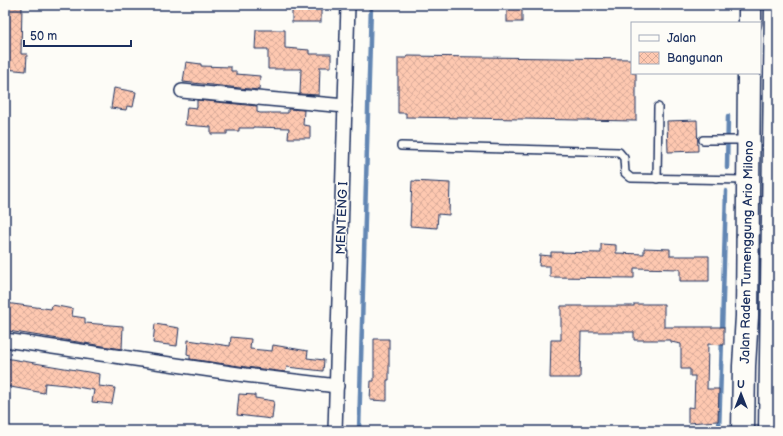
<svg xmlns="http://www.w3.org/2000/svg" width="783" height="436" font-family="'Balsamiq Sans',sans-serif">
	<defs>
		<pattern id="building-cross-hatch" width="8" height="8" patternUnits="userSpaceOnUse"><rect width="8" height="8" fill="#fec8b0"/><path d="M0 0l8 8M0 8l8-8" fill="none" stroke="#d9ac9a"/></pattern>
	</defs>
	<rect width="100%" height="100%" fill="#fdfcf7"/>
	<filter id="ink" filterUnits="userSpaceOnUse"><feTurbulence type="fractalNoise" baseFrequency=".025" numOctaves="2"/><feDisplacementMap in="SourceGraphic" scale="8" xChannelSelector="R" yChannelSelector="G"/><feConvolveMatrix kernelMatrix="1 2 1 2 8 2 1 2 1" color-interpolation-filters="sRGB"/></filter>
	<g filter="url(#ink)">
		<g fill="none" stroke-linecap="round" stroke-linejoin="round">
			<g stroke="#6286b3" stroke-width="4.5">
				<polyline points="727,168 728,116"/>
				<polyline points="722,332 726,191"/>
				<polyline points="359,431 371,5"/>
				<polyline points="719,431 722,339"/>
			</g>
		</g>
		<g fill="url(#building-cross-hatch)" stroke="#1b2f5e">
			<polygon points="5,5 22,5 21,54 27,54 26,71 5,69"/>
			<rect x="292" y="5" width="29" height="17"/>
			<rect x="507" y="5" width="15" height="17"/>
			<polygon points="256,30 285,30 285,48 309,50 309,54 331,54 331,67 320,67 319,95 300,94 301,69 268,69 268,49 255,49"/>
			<polygon points="407,56 632,59 632,73 636,73 636,121 406,117 406,113 398,113 398,58 407,58"/>
			<polygon points="186,62 201,64 201,66 231,67 231,71 236,71 236,74 260,76 259,90 183,82"/>
			<polygon points="114,88 136,92 133,107 127,106 126,110 111,108"/>
			<polygon points="197,100 257,106 257,112 260,113 288,113 288,109 304,110 303,125 310,126 310,138 288,138 289,128 253,127 253,128 239,128 239,131 227,131 227,134 211,134 211,127 185,125 187,107 197,108"/>
			<polygon points="697,120 698,151 668,152 667,121"/>
			<polygon points="412,181 450,183 449,215 438,214 437,228 410,226"/>
			<polygon points="601,244 616,245 616,253 644,254 644,248 670,249 670,256 709,256 709,281 680,281 680,269 634,268 634,278 550,277 550,266 539,266 540,255 551,256 551,252 601,253"/>
			<polygon points="5,303 51,309 52,305 73,309 72,316 85,318 85,323 123,326 122,349 8,331 9,319 5,319"/>
			<polygon points="634,304 664,304 664,327 724,327 724,345 708,344 707,389 719,389 718,421 688,423 688,407 694,408 695,376 690,376 690,369 681,369 681,344 671,342 671,340 634,340 634,332 581,332 580,378 550,378 551,340 561,340 561,306 634,306"/>
			<polygon points="155,324 179,328 177,346 153,343"/>
			<polygon points="231,337 251,339 250,349 272,351 273,345 308,351 307,358 324,360 323,371 287,367 285,372 246,367 190,359 190,355 187,354 188,340 230,346"/>
			<polygon points="374,339 389,339 389,380 387,380 387,401 370,400 371,381 374,381"/>
			<polygon points="5,358 100,374 99,386 115,388 112,404 92,402 94,390 66,385 45,383 44,393 5,386"/>
			<polygon points="239,394 255,395 255,398 274,401 272,419 237,415"/>
		</g>
		<g fill="none" stroke-linecap="round" stroke-linejoin="round">
			<defs>
				<g id="service">
					<polyline points="703,140 746,140"/>
					<polyline points="401,146 619,152 624,158 625,173 631,178 745,180"/>
					<polyline points="657,179 658,107"/>
				</g>
				<g id="minor">
					<polyline points="182,91 345,106"/>
					<polyline points="5,340 245,375 337,386"/>
					<polyline points="335,431 348,5"/>
				</g>
				<g id="trunk">
					<polyline points="750,23 750,5"/>
					<polyline points="743,431 744,366 747,316 749,73"/>
					<polyline points="770,431 776,5"/>
				</g>
			</defs>
			<use href="#service" stroke="#1b2f5e" stroke-width="10"/>
			<use href="#minor" stroke="#1b2f5e" stroke-width="16"/>
			<use href="#trunk" stroke="#1b2f5e" stroke-width="25"/>
			<use href="#service" stroke="#fdfcf7" stroke-width="7"/>
			<use href="#minor" stroke="#fdfcf7" stroke-width="13"/>
			<use href="#trunk" stroke="#fdfcf7" stroke-width="22"/>
		</g>
	</g>
	<g text-anchor="middle" stroke-width="3" stroke-linejoin="round" paint-order="stroke">
		<g font-size="13" fill="#1b2f5e" stroke="#fdfcf7">
			<text transform="translate(341 218) rotate(-88)" y="5">MENTENG I</text>
			<text transform="translate(746 252) rotate(-89)" y="5">Jalan Raden Tumenggung Ario Milono</text>
		</g>
	</g>
	<rect width="783" height="436" fill="none" stroke="#fdfcf7" stroke-width="20"/>
	<rect x="10" y="10" width="763" height="416" fill="none" stroke="#1b2f5e" stroke-width="1.5" filter="url(#ink)"/>
	<rect x="631" y="22" width="130" height="52" fill="#fdfcf7" stroke="#a3aaba"/>
	<rect x="639" y="35" width="20" height="6" fill="#fdfcf7" stroke="#a3aaba"/>
	<text x="667" y="42" font-size="12" fill="#1b2f5e">Jalan</text>
	<rect x="639" y="52" width="20" height="12" fill="url(#building-cross-hatch)" stroke="#a3aaba"/>
	<text x="667" y="62" font-size="12" fill="#1b2f5e">Bangunan</text>
	<g transform="translate(741 394)" stroke="#fdfcf7" stroke-width="3" paint-order="stroke">
	<path d="M0-3L7 15L0 10L-7 15Z" fill="#1b2f5e"/>
	<text y="-6" font-size="11" font-weight="bold" text-anchor="middle" fill="#1b2f5e">U</text>
	</g>
	<path d="M24 40v6h107v-6" fill="none" stroke="#1b2f5e" stroke-width="2"/>
	<text x="30" y="40" font-size="12" fill="#1b2f5e" stroke="#fdfcf7" stroke-width="3" paint-order="stroke">50 m</text>
</svg>
